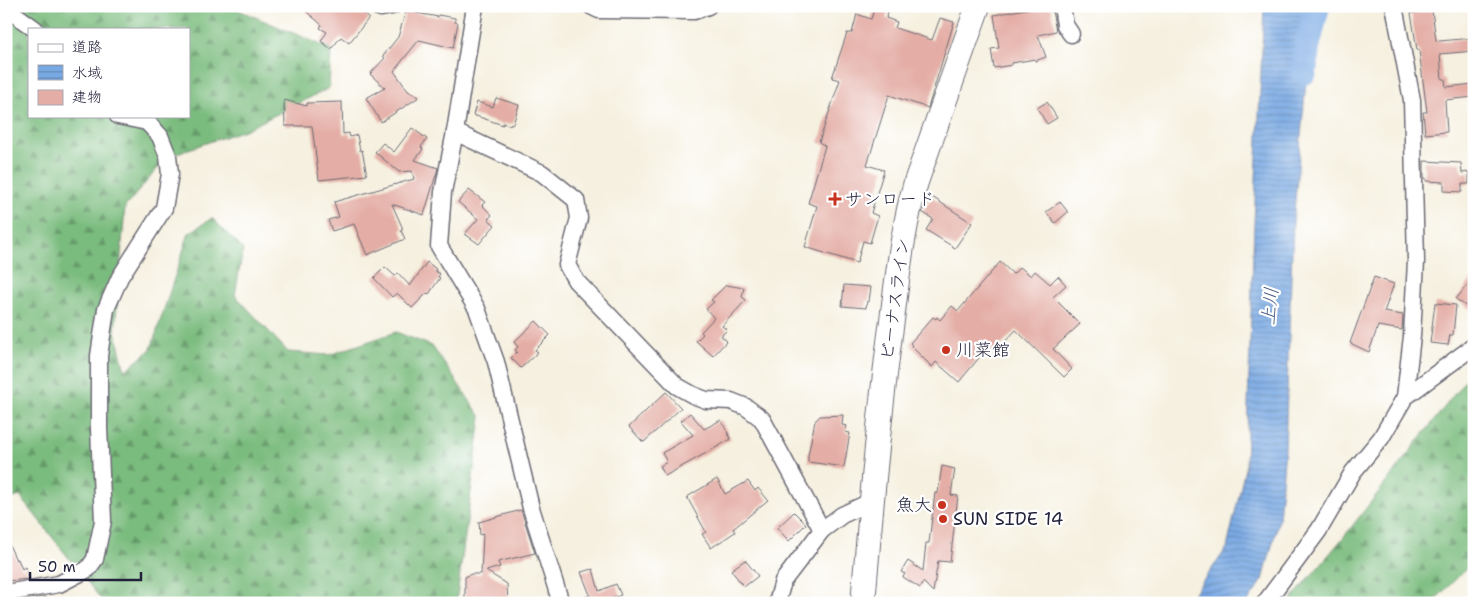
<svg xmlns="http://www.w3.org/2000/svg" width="1480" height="609" font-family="'Shantell Sans','Klee One',sans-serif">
	<defs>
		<pattern id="forest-firs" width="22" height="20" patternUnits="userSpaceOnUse" patternTransform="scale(1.25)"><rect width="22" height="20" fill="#7abc7e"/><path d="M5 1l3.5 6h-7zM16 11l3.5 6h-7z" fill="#649868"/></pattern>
		<pattern id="water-rules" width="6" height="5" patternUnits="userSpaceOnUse" patternTransform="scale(1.25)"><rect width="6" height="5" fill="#79a9e3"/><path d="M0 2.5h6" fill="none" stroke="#6389b9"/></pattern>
	</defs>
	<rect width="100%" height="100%" fill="#fff"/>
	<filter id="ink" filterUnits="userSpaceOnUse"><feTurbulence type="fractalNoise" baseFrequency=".02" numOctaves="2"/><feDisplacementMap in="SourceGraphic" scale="10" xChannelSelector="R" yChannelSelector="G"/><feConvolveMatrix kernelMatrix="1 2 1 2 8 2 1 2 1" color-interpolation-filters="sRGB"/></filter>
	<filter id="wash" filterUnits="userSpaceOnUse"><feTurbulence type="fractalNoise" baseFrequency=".0096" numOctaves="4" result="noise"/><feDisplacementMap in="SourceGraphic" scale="20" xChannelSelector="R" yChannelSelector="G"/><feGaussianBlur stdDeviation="1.12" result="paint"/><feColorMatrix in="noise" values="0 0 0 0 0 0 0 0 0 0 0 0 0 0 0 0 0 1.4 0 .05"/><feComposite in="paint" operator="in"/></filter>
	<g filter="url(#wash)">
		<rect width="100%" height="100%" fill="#f5f0df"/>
		<g fill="url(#forest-firs)" stroke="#4e6f5c" fill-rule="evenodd">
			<path d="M6,6H229L331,49L329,88L247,129L168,156L125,207L115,331L125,371L151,349L189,233L212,218L243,249L235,295L288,352L329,355L396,332L432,346L481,417L456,603H104L20,496L6,500ZM29,29H189V116H29Z"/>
			<polygon points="1474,369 1474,561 1432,603 1288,603 1343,538"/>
		</g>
		<polygon fill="url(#water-rules)" stroke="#4e668f" points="1264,6 1313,6 1293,222 1285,449 1279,519 1263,580 1247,603 1187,603 1227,548 1246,464 1254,223"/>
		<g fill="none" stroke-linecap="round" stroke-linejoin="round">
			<polyline stroke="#79a9e3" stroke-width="26" points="1304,72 1307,47 1317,6"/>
		</g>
		<g id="blocks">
			<g fill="#e4aea6">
				<polygon points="300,6 354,6 369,18 349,43 341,37 331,49 321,41 327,32 320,28 322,25"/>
				<polygon points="875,6 890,6 886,18 897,22 895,28 932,40 940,18 954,22 928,108 889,95 867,165 884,170 871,213 878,216 870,243 863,241 857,263 805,247 817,206 808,203 825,146 819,142 840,80 832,78 847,33 852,33 857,14 871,19"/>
				<polygon points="1041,6 1051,6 1056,31 1038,35 1046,57 1035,61 1035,59 1012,63 1012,65 994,68 991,49 999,48 994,15"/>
				<polygon points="1432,10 1436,40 1439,41 1474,38 1474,51 1440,54 1442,79 1445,79 1446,87 1474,84 1474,97 1445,100 1447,132 1425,134 1423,112 1427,112 1419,50 1417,50 1411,13"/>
				<polygon points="406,11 438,17 438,15 455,18 455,22 458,23 453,48 419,40 394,71 408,91 419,97 381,122 366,98 385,88 370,74 385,58 383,56 398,37"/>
				<polygon points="496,98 519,105 513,124 511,123 510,125 503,123 503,125 473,115 477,102 493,107"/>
				<polygon points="284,100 307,106 307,103 342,102 343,134 349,133 350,137 357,135 360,151 362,150 367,175 319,180 312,126 285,126"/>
				<polygon points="1047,102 1057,118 1047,124 1037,108"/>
				<polygon points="412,128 427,139 421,147 423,149 415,160 438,168 424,215 392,204 403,229 401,230 405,239 367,255 354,224 332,231 328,220 339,217 334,202 414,179 412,171 399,172 375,152 383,143 394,152"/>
				<polygon points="1424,161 1461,163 1462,173 1469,172 1469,184 1462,184 1462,192 1444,191 1444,182 1426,181 1426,178 1424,178"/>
				<polygon points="469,190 485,202 482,205 492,215 488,219 495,225 479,244 465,234 478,219 458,202"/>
				<polygon points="932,197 972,223 955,248 926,230 933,219 922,212"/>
				<polygon points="1060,202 1068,212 1055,223 1046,212"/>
				<polygon points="427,262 436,269 435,271 440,274 438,277 440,278 429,294 427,293 412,308 397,293 392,297 374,278 385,267 395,276 398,273 410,286"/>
				<polygon points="1000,262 1013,274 1020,267 1031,276 1035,271 1050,284 1058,276 1066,285 1053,297 1080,324 1053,349 1072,369 1064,377 1016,330 995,352 988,347 959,382 936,362 932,367 911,346 912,345 910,343 933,317 936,319 937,317 940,320 952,306 958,311"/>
				<polygon points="1374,277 1394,284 1384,312 1403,315 1402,330 1378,326 1369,352 1350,343"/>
				<polygon points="1474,277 1474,312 1456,299"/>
				<polygon points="726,285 744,288 742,297 746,300 722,326 727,330 721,336 727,341 713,356 696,341 703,334 701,332 714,318 706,309 714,302 711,300"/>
				<polygon points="844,285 871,287 869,301 867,301 866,308 842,306"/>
				<polygon points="1435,303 1456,305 1453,335 1450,335 1448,345 1430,343"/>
				<polygon points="536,321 550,335 535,350 538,352 521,368 511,358 517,352 515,350 518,347 514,342"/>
				<polygon points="666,392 681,408 644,442 642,441 629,427"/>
				<polygon points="690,413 704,429 721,420 731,439 665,476 660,466 667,462 662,453 693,435 681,421"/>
				<polygon points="843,415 842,425 847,426 845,432 850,433 844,467 808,462 808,455 815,421 820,416"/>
				<polygon points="942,466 955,469 951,495 958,496 950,562 938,561 933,592 923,582 920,588 903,577 905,574 901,572 908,561 923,571 926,543 929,543 935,493 938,493"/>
				<polygon points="717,479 725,494 748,481 755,491 758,488 768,500 733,529 735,532 711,548 702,534 706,532 687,497"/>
				<polygon points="521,510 535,553 498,562 500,567 486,571 507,584 508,603 465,603 465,577 471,574 481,574 483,534 480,535 479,522"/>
				<polygon points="794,512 806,524 789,541 777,528"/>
				<polygon points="6,538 16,560 18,559 22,569 25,567 30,579 6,581"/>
				<polygon points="745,560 758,576 744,587 731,570"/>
				<polygon points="593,569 599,591 616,584 621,595 602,603 579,603 578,600 590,595 581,572"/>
				<polygon points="45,597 52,603 20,603 19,601"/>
			</g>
		</g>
	</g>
	<g filter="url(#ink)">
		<use href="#blocks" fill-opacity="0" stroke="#6c6a74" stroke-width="1"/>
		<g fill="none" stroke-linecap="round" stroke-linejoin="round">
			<defs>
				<g id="minor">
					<polyline points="376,6 381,8 392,6"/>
					<polyline points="475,6 455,132 443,192 439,246 477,309 496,362 531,508 561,603"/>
					<polyline points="591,6 599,10 694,11 708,6"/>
					<polyline points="1062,6 1065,25 1071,34"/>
					<polyline points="6,8 35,29"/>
					<polyline points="455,132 542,173 576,200 579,218 567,265 576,281 677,386 693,395 706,400 731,401 746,407 762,419 822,530"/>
					<polyline points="1405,397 1474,346"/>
					<polyline points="6,593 59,584 88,569 95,559 103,521 99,428 99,356 106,309 120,277 164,208 170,174 168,156 160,136 147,122 118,116"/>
					<polyline points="777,603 783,581 822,530 842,515 872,501"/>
					<polyline points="1265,603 1319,530 1353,472 1381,438 1405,397 1412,336 1416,261 1412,100 1394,6"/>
				</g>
				<path id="secondary" d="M863,603C871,508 879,414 892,320C898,273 903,227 916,182L978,6"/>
			</defs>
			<use href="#minor" stroke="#6c6a74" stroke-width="19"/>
			<use href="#secondary" stroke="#6c6a74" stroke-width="26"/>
			<use href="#minor" stroke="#fff" stroke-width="16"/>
			<use href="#secondary" stroke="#fff" stroke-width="24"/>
		</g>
	</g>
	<g fill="#c8321e" stroke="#fff" stroke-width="2">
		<path d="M832.5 191.5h5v5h5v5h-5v5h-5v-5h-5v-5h5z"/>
		<circle cx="946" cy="350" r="5"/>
		<circle cx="942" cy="505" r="5"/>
		<circle cx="943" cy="519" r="5"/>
	</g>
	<g text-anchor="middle" stroke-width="4.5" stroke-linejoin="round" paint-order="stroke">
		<g font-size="18" fill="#22223b" stroke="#fff" text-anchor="start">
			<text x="845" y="205">サンロード</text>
			<text x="956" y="356">川菜館</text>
			<text x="932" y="511" text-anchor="end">魚大</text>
			<text x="953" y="525">SUN SIDE 14</text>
		</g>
		<g font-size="18" fill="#22223b" stroke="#fff">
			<text transform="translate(895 299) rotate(-82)" y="6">ビーナスライン</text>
		</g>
		<g font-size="19" font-style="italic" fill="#45587e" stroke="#fff">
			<text transform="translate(1269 306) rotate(-84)" y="7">上川</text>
		</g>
	</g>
	<rect width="1480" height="609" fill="none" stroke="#fff" stroke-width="25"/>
	<rect x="28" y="28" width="162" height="90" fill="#ffffff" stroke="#a7a7b1"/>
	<rect x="38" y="44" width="25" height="8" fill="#ffffff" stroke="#a7a7b1"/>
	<text x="72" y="52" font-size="15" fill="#22223b">道路</text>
	<rect x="38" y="65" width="25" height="15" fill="url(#water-rules)" stroke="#a7a7b1"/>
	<text x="72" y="78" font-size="15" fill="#22223b">水域</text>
	<rect x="38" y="90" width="25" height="15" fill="#e4aea6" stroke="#a7a7b1"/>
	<text x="72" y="102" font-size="15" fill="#22223b">建物</text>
	<path d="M30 572v8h111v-8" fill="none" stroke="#22223b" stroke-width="2.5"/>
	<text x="38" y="572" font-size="15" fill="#22223b" stroke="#ffffff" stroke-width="4" paint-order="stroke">50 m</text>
</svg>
